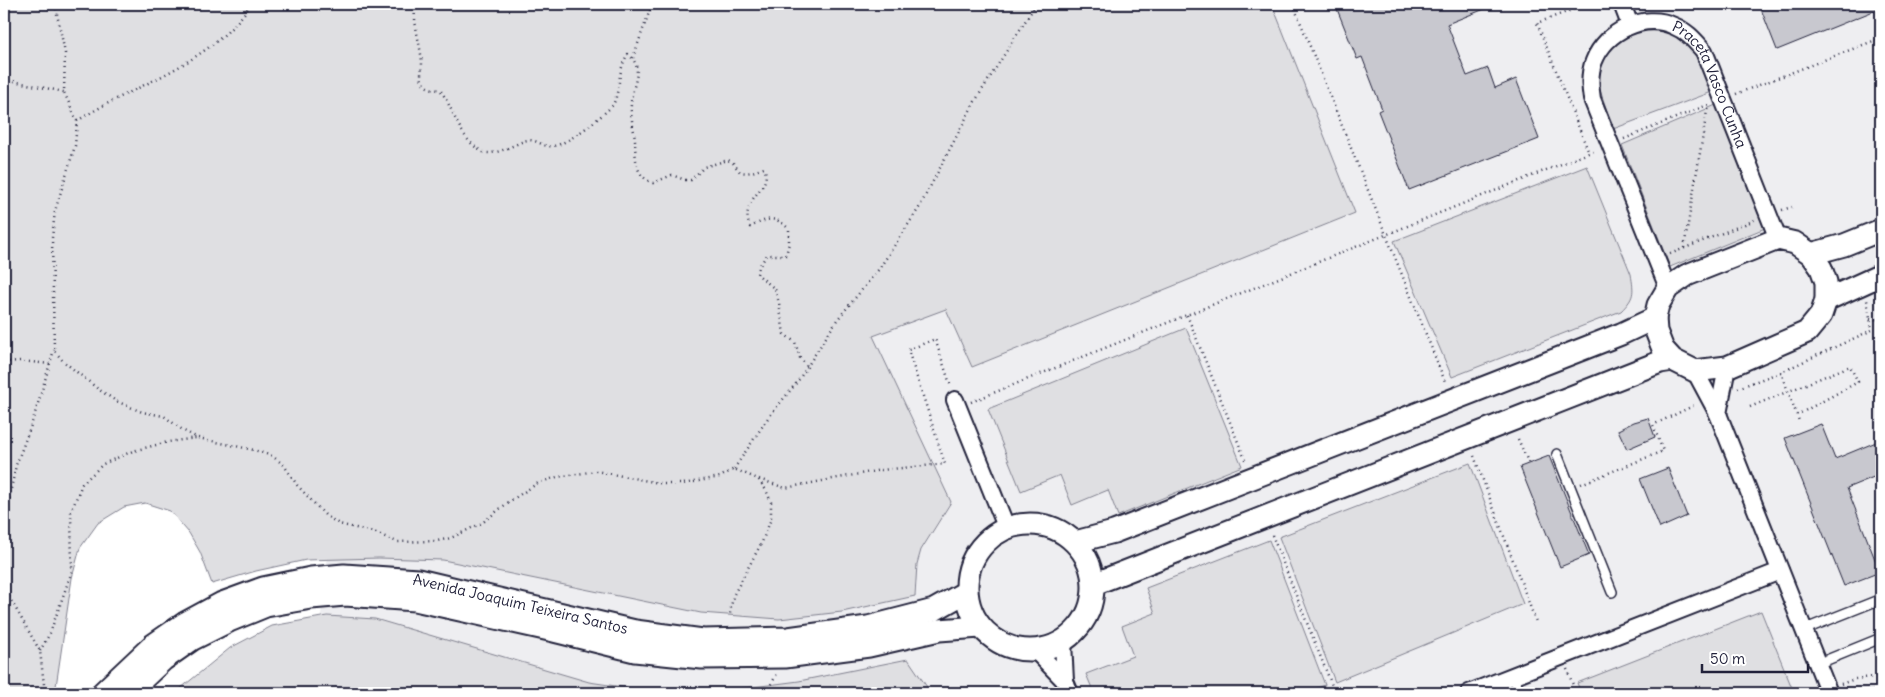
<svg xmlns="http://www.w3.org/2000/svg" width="1885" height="697" font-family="Delius,sans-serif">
	<rect width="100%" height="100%" fill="#fff"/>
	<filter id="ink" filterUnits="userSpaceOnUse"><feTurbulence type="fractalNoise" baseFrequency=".02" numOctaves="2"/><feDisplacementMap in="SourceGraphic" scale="10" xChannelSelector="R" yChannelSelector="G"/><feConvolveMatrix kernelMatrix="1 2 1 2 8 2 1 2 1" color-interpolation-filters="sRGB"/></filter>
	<g filter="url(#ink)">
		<polygon fill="#eeeef1" points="961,4 1881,4 1881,693 313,693 348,353"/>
		<g fill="#dfdfe2" stroke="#80808e">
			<polygon points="4,4 1272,4 1355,213 972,367 946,309 873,336 951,502 921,550 917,564 915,596 842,612 779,619 701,613 443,560 379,558 306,560 256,571 212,584 200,552 189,533 170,511 145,503 124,507 98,523 80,548 72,578 55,693 4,693"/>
			<path d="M1640,29C1649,30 1659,29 1667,32C1693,39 1703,70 1712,92L1613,129L1598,84L1600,64L1609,48L1620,36Z"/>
			<polygon points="1716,105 1765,228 1670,267 1622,145"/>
			<path d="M1587,166L1631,274C1634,293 1635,297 1621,311L1452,377L1394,241Z"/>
			<polygon points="1186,328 1242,466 1118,516 1108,490 1072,505 1060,475 1021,491 988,409"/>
			<polygon points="1470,463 1523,604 1335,682 1279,537"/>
			<polygon points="1269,540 1325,685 1304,693 1094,693 1086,674 1133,656 1122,626 1155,613 1146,588"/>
			<polygon points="1761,611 1794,693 1581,693 1577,683"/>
			<polygon points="327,616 375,619 589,682 662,693 175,693 230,648 272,626"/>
			<polygon points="908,659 931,693 707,693 799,681"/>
		</g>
		<g fill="#c8c8cf" stroke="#22223b">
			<polygon points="1335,4 1497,4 1447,24 1467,76 1488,68 1495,88 1516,79 1539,139 1409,190 1378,111 1382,109 1362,57 1357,59"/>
			<polygon points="1759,4 1881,4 1881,8 1777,50"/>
			<polygon points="1648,418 1655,437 1627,449 1618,430 1634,422"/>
			<polygon points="1821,424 1835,459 1881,440 1881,474 1847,488 1880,572 1844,586 1785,438"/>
			<polygon points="1549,456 1589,555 1560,567 1520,467"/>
			<polygon points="1668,468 1687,516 1660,528 1640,479"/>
		</g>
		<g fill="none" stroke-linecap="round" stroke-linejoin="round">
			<defs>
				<g id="service">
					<polyline points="1557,454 1612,592"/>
					<polyline points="1803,630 1881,599"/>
					<polyline points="1817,664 1881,638"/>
					<polyline points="1513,676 1520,693"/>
				</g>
				<g id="minor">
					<polyline points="1622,4 1630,25"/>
					<path id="s1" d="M1668,288L1592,99C1590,87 1589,73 1594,61C1606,31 1644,12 1674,26C1687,31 1695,41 1704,51L1778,239"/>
					<polyline points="1695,371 1718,414 1829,693"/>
					<polyline points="955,400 1007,529"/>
					<polyline points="1718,414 1727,367"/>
					<polyline points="1063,642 1065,681 1070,693"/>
					<polyline points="1036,651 1065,681"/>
					<polyline points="1469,693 1780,571"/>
				</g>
				<g id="tertiary">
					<polygon points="1778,239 1795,243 1811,254 1821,268 1826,282 1826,300 1821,315 1807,332 1727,367 1695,371 1673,360 1663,349 1656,331 1655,318 1658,305 1668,288 1687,275"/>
					<polyline points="1811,254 1844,245 1881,230"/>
					<polyline points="1826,300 1881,275"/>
					<circle cx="1030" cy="587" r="63"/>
					<polyline points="1075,542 1114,532 1621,334 1655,318"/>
					<polyline points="1094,584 1660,362 1673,360"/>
					<path id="s2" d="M102,693L153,645L185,623L222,603L263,588L311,578L344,575L418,580L635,631L703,640L788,638L868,627L934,610L966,592"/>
					<polyline points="128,693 163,660 193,639 229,621 266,606 311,598 345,595 415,600 554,631 635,651 702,658 785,657 869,646 939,630 980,627"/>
				</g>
			</defs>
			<use href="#service" stroke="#22223b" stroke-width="12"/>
			<use href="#minor" stroke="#22223b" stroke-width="20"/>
			<use href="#tertiary" stroke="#22223b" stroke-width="25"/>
			<g stroke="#22223b" stroke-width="2.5" stroke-dasharray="1 4" stroke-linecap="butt">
				<polyline points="55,4 65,53 64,92 77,121 75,146 55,211 52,238 54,350 63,361 98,389 116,401 142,412 164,416 184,431 198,438 254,450 272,456 284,465 297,485 325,515 339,524 376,533 397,542 437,541 451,538 482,523 510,501 538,483 557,477 596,471 664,484 683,484 720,477 734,469 758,479 766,490 771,502 771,519 762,542 733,596 730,614"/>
				<path d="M415,4C413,24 420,42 422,62C422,70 419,77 424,84C429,90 435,88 441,91C454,110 459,138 481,151C492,158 513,145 524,141C536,137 542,148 553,146C569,144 601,117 613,105C621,88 617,71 628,54C646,69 631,85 631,104C630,116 634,128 635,140C636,157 633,175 653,183L672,175L685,180H691L704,167L728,160L733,163L740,172C749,174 755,171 764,168C774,190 738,197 750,227C767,219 774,214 789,229V243L786,255H767L760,265L757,274L775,289L779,303L784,334L795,342L800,358L808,367"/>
				<polyline points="1293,4 1446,384"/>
				<polyline points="1588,4 1537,23 1589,153"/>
				<polyline points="633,58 652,4"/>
				<polyline points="4,79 64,92"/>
				<polyline points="1736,94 1881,38"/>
				<path d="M77,121C135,84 210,65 251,4"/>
				<polyline points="1624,139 1710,104"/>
				<polyline points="1782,210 1792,207"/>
				<polyline points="1684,248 1708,105"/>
				<polyline points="1670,254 1755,220"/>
				<polyline points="1187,315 1246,462"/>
				<polyline points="1870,318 1881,321"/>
				<polyline points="4,362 21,361 50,364"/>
				<polyline points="1781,372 1799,421"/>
				<polyline points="1738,388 1781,372 1872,330 1867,300"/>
				<polyline points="971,402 1596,150"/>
				<polyline points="1750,407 1850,366 1858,382 1797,415"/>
				<polyline points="1518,439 1529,464"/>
				<polyline points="1474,456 1536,622"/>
				<polyline points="734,469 768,418 798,381 837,320 879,269 919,208 974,103 1036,4"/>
				<polyline points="759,479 785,488 881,470 945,464 908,350 935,339 951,387"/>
				<polyline points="1581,484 1663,451 1653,425 1697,404"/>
				<polyline points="4,523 16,465 33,420 54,350"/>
				<polyline points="1272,535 1335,693"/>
				<polyline points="4,588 40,651 45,693"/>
				<polyline points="40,651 50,633 72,571 71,512 82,484 103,464 133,451 168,442 196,438"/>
				<polyline points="1567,669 1576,693"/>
				<polyline points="1841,684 1855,679 1881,676"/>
				<polyline points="766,693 777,674"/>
			</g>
			<use href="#service" stroke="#fff" stroke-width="9"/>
			<use href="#minor" stroke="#fff" stroke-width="16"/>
			<use href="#tertiary" stroke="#fff" stroke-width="21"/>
		</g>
	</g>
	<g text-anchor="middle" stroke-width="5" stroke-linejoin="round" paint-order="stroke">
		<g font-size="15" fill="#22223b" stroke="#fff">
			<text dy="5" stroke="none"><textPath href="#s1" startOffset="410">Praceta Vasco Cunha</textPath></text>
			<text dy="5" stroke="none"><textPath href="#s2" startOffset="456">Avenida Joaquim Teixeira Santos</textPath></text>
		</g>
	</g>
	<rect width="1885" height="697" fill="none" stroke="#fff" stroke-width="20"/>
	<rect x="10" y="10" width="1865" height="677" fill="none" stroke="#22223b" stroke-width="2" filter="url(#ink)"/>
	<path d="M1702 664v8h106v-8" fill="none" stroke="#22223b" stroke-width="2.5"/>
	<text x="1710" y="664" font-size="15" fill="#22223b" stroke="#ffffff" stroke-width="4" paint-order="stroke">50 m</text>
</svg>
